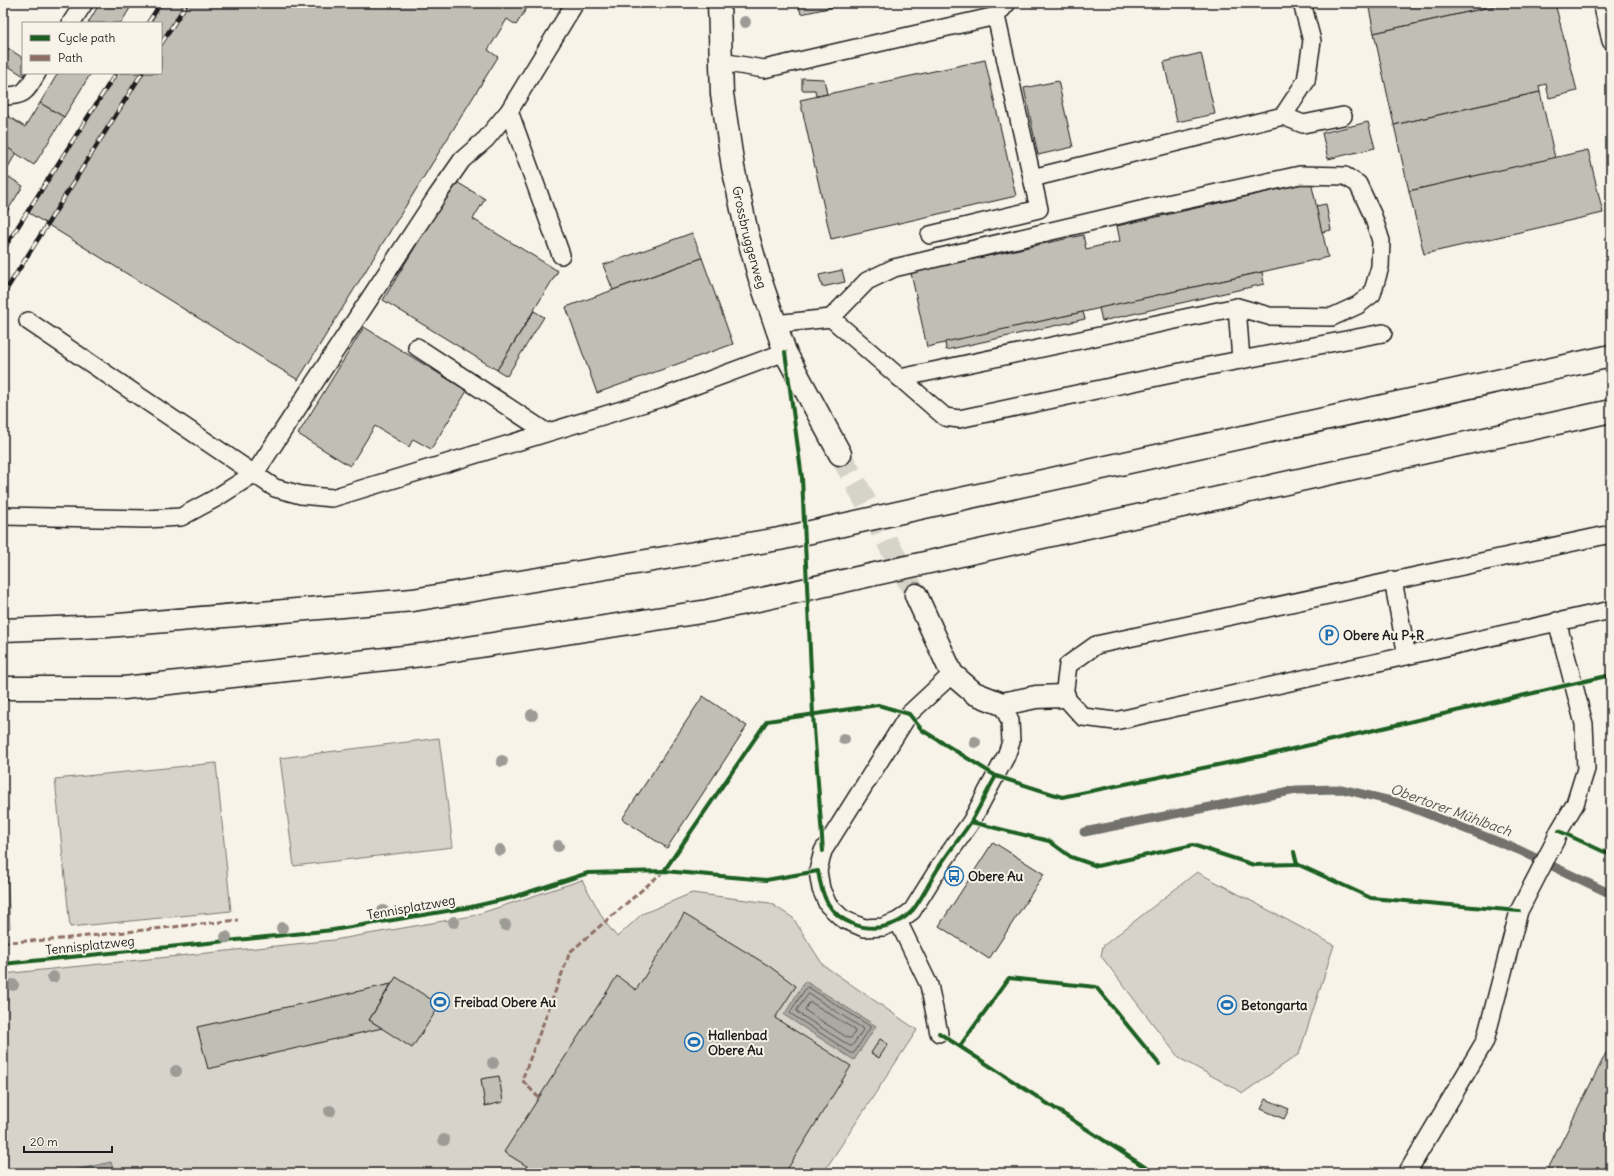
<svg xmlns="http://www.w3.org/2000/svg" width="1614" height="1176" font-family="Delius,sans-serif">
	<rect width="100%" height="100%" fill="#f7f3e8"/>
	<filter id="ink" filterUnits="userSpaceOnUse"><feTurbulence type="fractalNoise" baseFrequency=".025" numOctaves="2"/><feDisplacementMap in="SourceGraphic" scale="8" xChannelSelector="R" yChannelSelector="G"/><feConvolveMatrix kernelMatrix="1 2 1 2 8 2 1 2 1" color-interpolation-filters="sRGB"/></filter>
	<g filter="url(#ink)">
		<g fill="#d7d3cb" stroke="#7a7874">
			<polygon points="439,738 453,847 294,866 280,758"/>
			<polygon points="216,763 231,911 70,927 55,779"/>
			<polygon points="3,804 10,928 3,929"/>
			<polygon points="1197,872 1334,945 1299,1054 1243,1093 1179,1058 1101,956 1103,946"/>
			<polygon points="582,880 605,922 617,937 642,914 692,893 770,903 793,918 823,965 917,1030 823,1173 3,1173 3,974 334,940 472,916"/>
		</g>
		<g fill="#aca9a2" stroke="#72716c">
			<polygon points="805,981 876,1026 854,1060 784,1015"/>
			<polygon points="111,1162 113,1169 110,1173 62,1173"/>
		</g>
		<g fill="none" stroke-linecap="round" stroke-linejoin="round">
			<g stroke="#565452" stroke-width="1">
				<polygon points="808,987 870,1026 870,1028 854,1053 851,1053 791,1014 790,1012 806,988"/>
				<polygon points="809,994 862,1028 863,1030 852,1046 850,1046 798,1013 797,1010"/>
				<polygon points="812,1003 854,1029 855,1032 851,1038 848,1038 806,1011 805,1009 809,1003"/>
			</g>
			<polyline stroke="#72716c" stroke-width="9" points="1084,832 1296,790 1342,789 1400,803 1519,850 1611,894"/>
		</g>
		<g fill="#c0beb5" stroke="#1c1c1c">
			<polygon points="100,3 133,3 121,23 88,23"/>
			<polygon points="159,3 530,3 516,25 507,19 488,50 498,57 298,380 29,213 115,73 161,73 161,23 146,23"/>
			<polygon points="798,3 852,3 801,14"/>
			<polygon points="1368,3 1508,3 1374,33"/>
			<polygon points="1508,3 1555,3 1577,91 1549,98 1546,84 1539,86 1540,92 1394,125 1374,33"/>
			<polygon points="3,45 23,58 23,73 26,73 24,76 3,63"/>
			<polygon points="1201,53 1215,114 1177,122 1164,62"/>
			<polygon points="985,60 1016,196 831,239 800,100"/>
			<polygon points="58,73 91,73 64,117 40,103"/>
			<polygon points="802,78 824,79 827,94 816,96 815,90 802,90"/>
			<polygon points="1058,81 1073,147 1038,155 1024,88"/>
			<polygon points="1540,92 1555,158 1409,191 1394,125"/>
			<polygon points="40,103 64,117 34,165 3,145 3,113 25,127"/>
			<polygon points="1368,122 1375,148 1328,159 1322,133"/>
			<polygon points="3,145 16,153 3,176"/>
			<polygon points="1588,150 1603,213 1424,254 1409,191"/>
			<polygon points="4,174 23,186 3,218 3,176"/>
			<polygon points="455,181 485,199 473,219 558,271 497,370 383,300"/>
			<polygon points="1311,182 1328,257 927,347 911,273 1083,235 1086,249 1120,241 1117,226"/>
			<polygon points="1326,204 1331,230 1322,232 1316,206"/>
			<polygon points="692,233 702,258 613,290 603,265"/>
			<polygon points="702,258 733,344 597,393 566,307"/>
			<polygon points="842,270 845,282 822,287 819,275"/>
			<polygon points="1262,272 1264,284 1102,321 1099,308"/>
			<polygon points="534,311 544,317 507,376 497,370"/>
			<polygon points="1083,312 1085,319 946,350 945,342"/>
			<polygon points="364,327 467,391 431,449 413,439 409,447 375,426 350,466 298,434"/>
			<polygon points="703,696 747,726 667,848 622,819"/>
			<polygon points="993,842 1044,874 989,959 939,926"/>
			<polygon points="684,914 769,966 796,986 775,1018 851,1066 785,1173 538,1173 504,1152 617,976 636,990"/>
			<polygon points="396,977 440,1005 412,1048 369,1020"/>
			<polygon points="391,984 369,1020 382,1028 208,1069 197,1027"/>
			<polygon points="880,1039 888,1044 879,1058 871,1053"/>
			<polygon points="1611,1043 1611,1173 1546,1173"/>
			<polygon points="499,1076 503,1102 485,1106 481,1079"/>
			<polygon points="1266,1099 1289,1109 1284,1119 1261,1109"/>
		</g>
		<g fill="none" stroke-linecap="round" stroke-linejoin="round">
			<polyline stroke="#d6d3c9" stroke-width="22" stroke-dasharray="22 11" stroke-linecap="butt" points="840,454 916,595"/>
			<defs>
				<g id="lane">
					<polyline points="1602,3 1611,41"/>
					<polyline points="996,16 1007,3"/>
					<polyline points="71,23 84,3"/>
					<polyline points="721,62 764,69 996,16 1039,209 930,235"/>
					<path d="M3,96C26,96 26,91 37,73"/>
					<polyline points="509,111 561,255"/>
					<polyline points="1283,116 1306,81 1312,41 1302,3"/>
					<polyline points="1032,178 1283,116 1303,124 1343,116"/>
					<polyline points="1237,307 1241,360"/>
					<polyline points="831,318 867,281 894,268 1153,207 1300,175 1345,176 1358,184 1373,216 1381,241 1380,267 1372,294 1358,305 1332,317 1269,316 1237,307 900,378"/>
					<polyline points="28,321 275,488 301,495 332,498 661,398 785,352"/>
					<polyline points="775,324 831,318 945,417 959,419 1209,366 1383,333"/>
					<polyline points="417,347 546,432"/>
					<polyline points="3,516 146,519 181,517 216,498 255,473 437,196 462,160 486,139 509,111 575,3"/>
					<polyline points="1611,534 1096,645 1068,665 1064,696 1083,717 1115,721 1611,610"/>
					<polyline points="1393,580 1407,656"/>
					<polyline points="952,674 909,714 823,851 818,871 821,889 828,905 843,919 864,928 883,927 898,921 912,911 940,866 971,822 1006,756 1011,742 1010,721 1002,704"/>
					<polyline points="898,921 929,985 939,1033"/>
					<polyline points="1407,1173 1485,1041 1519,911 1555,841 1559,831 1575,804 1586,769 1584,724 1557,621"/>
				</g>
				<g id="street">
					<path id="s1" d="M719,3L722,94L733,167L747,233L760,279L785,352L840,454"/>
					<polyline points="916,595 952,674 974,693 1002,704 1036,697 1064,696"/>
				</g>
				<g id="highway">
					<polyline points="3,630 107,626 413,600 779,539 1611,356"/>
					<polyline points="3,688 124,688 422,655 708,611 1611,411"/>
				</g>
			</defs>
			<use href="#lane" stroke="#1c1c1c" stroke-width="20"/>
			<use href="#street" stroke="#1c1c1c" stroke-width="25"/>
			<use href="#highway" stroke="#1c1c1c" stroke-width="25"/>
			<use href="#lane" stroke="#f7f3e8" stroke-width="17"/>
			<use href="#street" stroke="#f7f3e8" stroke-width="22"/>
			<use href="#highway" stroke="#f7f3e8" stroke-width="22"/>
			<defs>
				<g id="rail">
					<polyline points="148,23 161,3"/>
					<polyline points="161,44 187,3"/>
					<polyline points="3,250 116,73"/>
					<polyline points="3,295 142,73"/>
				</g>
			</defs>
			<use href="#rail" stroke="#1c1c1c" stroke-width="4.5"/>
			<use href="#rail" stroke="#f7f3e8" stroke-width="3" stroke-dasharray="9" stroke-linecap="butt"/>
			<g stroke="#8d6e63" stroke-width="3" stroke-dasharray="6 3" stroke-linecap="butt">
				<polyline points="3,942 51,940 238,920"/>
				<polyline points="539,1098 522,1080 570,952 664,871"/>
			</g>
			<defs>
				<g id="cycleway">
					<polyline points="785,352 802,478 813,714 823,851"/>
					<polyline points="971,822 1049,841 1071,857 1097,866 1193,845 1254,865 1297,864 1294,852"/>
					<polyline points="1559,831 1611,855"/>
					<polyline points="1297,864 1371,898 1519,911"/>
					<polyline points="664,871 767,721 878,705 909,714 922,730 996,776 1062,797 1271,754 1611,675"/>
					<path d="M3,964L333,930L471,907L510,898L588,873L664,871L766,880L818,871C822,896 828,914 853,924C873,932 897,927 912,911C921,901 931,879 939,867C949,851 961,837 971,822C980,807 987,791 996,776"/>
					<polyline points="939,1033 1154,1173"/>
					<polyline points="960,1046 1009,978 1096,987 1159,1064"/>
				</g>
			</defs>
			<use href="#cycleway" stroke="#f7f3e8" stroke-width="6"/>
			<use href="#cycleway" stroke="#1b5e20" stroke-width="4"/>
		</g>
		<g fill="#9d9b95">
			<circle cx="745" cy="22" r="6"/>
			<circle cx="532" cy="715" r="6"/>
			<circle cx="844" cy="739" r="6"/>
			<circle cx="975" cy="742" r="6"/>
			<circle cx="502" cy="761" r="6"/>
			<circle cx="558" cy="846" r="6"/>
			<circle cx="500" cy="850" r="6"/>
			<circle cx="383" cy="911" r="6"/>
			<circle cx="454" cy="922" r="6"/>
			<circle cx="505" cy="925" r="6"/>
			<circle cx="282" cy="928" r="6"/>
			<circle cx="226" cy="937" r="6"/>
			<circle cx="53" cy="977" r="6"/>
			<circle cx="13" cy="985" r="6"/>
			<circle cx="493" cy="1063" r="6"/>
			<circle cx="176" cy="1071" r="6"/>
			<circle cx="330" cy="1111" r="6"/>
			<circle cx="444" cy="1140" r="6"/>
		</g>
	</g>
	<defs>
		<symbol id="parking-ring" viewBox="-11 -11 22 22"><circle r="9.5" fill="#f7f3e8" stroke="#1f6fb2" stroke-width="1.5"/><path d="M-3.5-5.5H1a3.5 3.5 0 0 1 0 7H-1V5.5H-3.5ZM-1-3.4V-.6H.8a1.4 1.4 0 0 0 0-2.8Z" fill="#1f6fb2"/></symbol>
		<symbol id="bus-ring" viewBox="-11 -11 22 22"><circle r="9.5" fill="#f7f3e8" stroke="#1f6fb2" stroke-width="1.5"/><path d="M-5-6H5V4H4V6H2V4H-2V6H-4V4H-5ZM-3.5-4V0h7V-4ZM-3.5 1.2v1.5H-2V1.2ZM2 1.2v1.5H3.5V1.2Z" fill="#1f6fb2"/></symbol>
		<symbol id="stadium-ring" viewBox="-11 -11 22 22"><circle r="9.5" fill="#f7f3e8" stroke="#1f6fb2" stroke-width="1.5"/><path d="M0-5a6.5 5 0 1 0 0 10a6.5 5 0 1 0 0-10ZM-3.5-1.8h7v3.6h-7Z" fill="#1f6fb2"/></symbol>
	</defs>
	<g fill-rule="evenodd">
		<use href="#parking-ring" x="1318" y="624" width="22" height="22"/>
		<use href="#bus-ring" x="943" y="865" width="22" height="22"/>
		<use href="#stadium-ring" x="429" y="991" width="22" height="22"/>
		<use href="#stadium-ring" x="1216" y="994" width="22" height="22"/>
		<use href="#stadium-ring" x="683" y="1031" width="22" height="22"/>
	</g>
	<g text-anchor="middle" stroke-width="4" stroke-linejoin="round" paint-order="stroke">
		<g font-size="13" fill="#1c1c1c" stroke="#f7f3e8">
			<text dy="5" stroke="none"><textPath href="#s1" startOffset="237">Grossbruggerweg</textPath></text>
			<text transform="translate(411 907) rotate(-10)" y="5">Tennisplatzweg</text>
			<text transform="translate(90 945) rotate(-6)" y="5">Tennisplatzweg</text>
		</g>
		<g font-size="13" font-weight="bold" fill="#1c1c1c" stroke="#f7f3e8" text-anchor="start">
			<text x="1343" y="640">Obere Au P+R</text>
			<text x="968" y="881">Obere Au</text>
			<text x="454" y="1007">Freibad Obere Au</text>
			<text x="1241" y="1010">Betongarta</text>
			<text x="708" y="1040">Hallenbad<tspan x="708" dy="15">Obere Au</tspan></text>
		</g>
		<g font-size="14" font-style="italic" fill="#565452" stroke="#f7f3e8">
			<text transform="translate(1451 810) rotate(20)" y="5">Obertorer Mühlbach</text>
		</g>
	</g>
	<rect width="1614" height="1176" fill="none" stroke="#f7f3e8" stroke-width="16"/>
	<rect x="8" y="8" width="1598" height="1160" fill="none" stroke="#1c1c1c" stroke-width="1.5" filter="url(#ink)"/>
	<rect x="22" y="22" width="140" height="52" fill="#f7f3e8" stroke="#9f9d96"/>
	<rect x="30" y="35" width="20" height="6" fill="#1b5e20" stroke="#9f9d96"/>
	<text x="58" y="42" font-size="12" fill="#1c1c1c">Cycle path</text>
	<rect x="30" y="55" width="20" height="6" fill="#8d6e63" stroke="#9f9d96"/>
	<text x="58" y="62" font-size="12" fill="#1c1c1c">Path</text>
	<path d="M24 1146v6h88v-6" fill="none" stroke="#1c1c1c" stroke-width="2"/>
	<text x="30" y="1146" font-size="12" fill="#1c1c1c" stroke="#f7f3e8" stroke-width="3" paint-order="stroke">20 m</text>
</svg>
